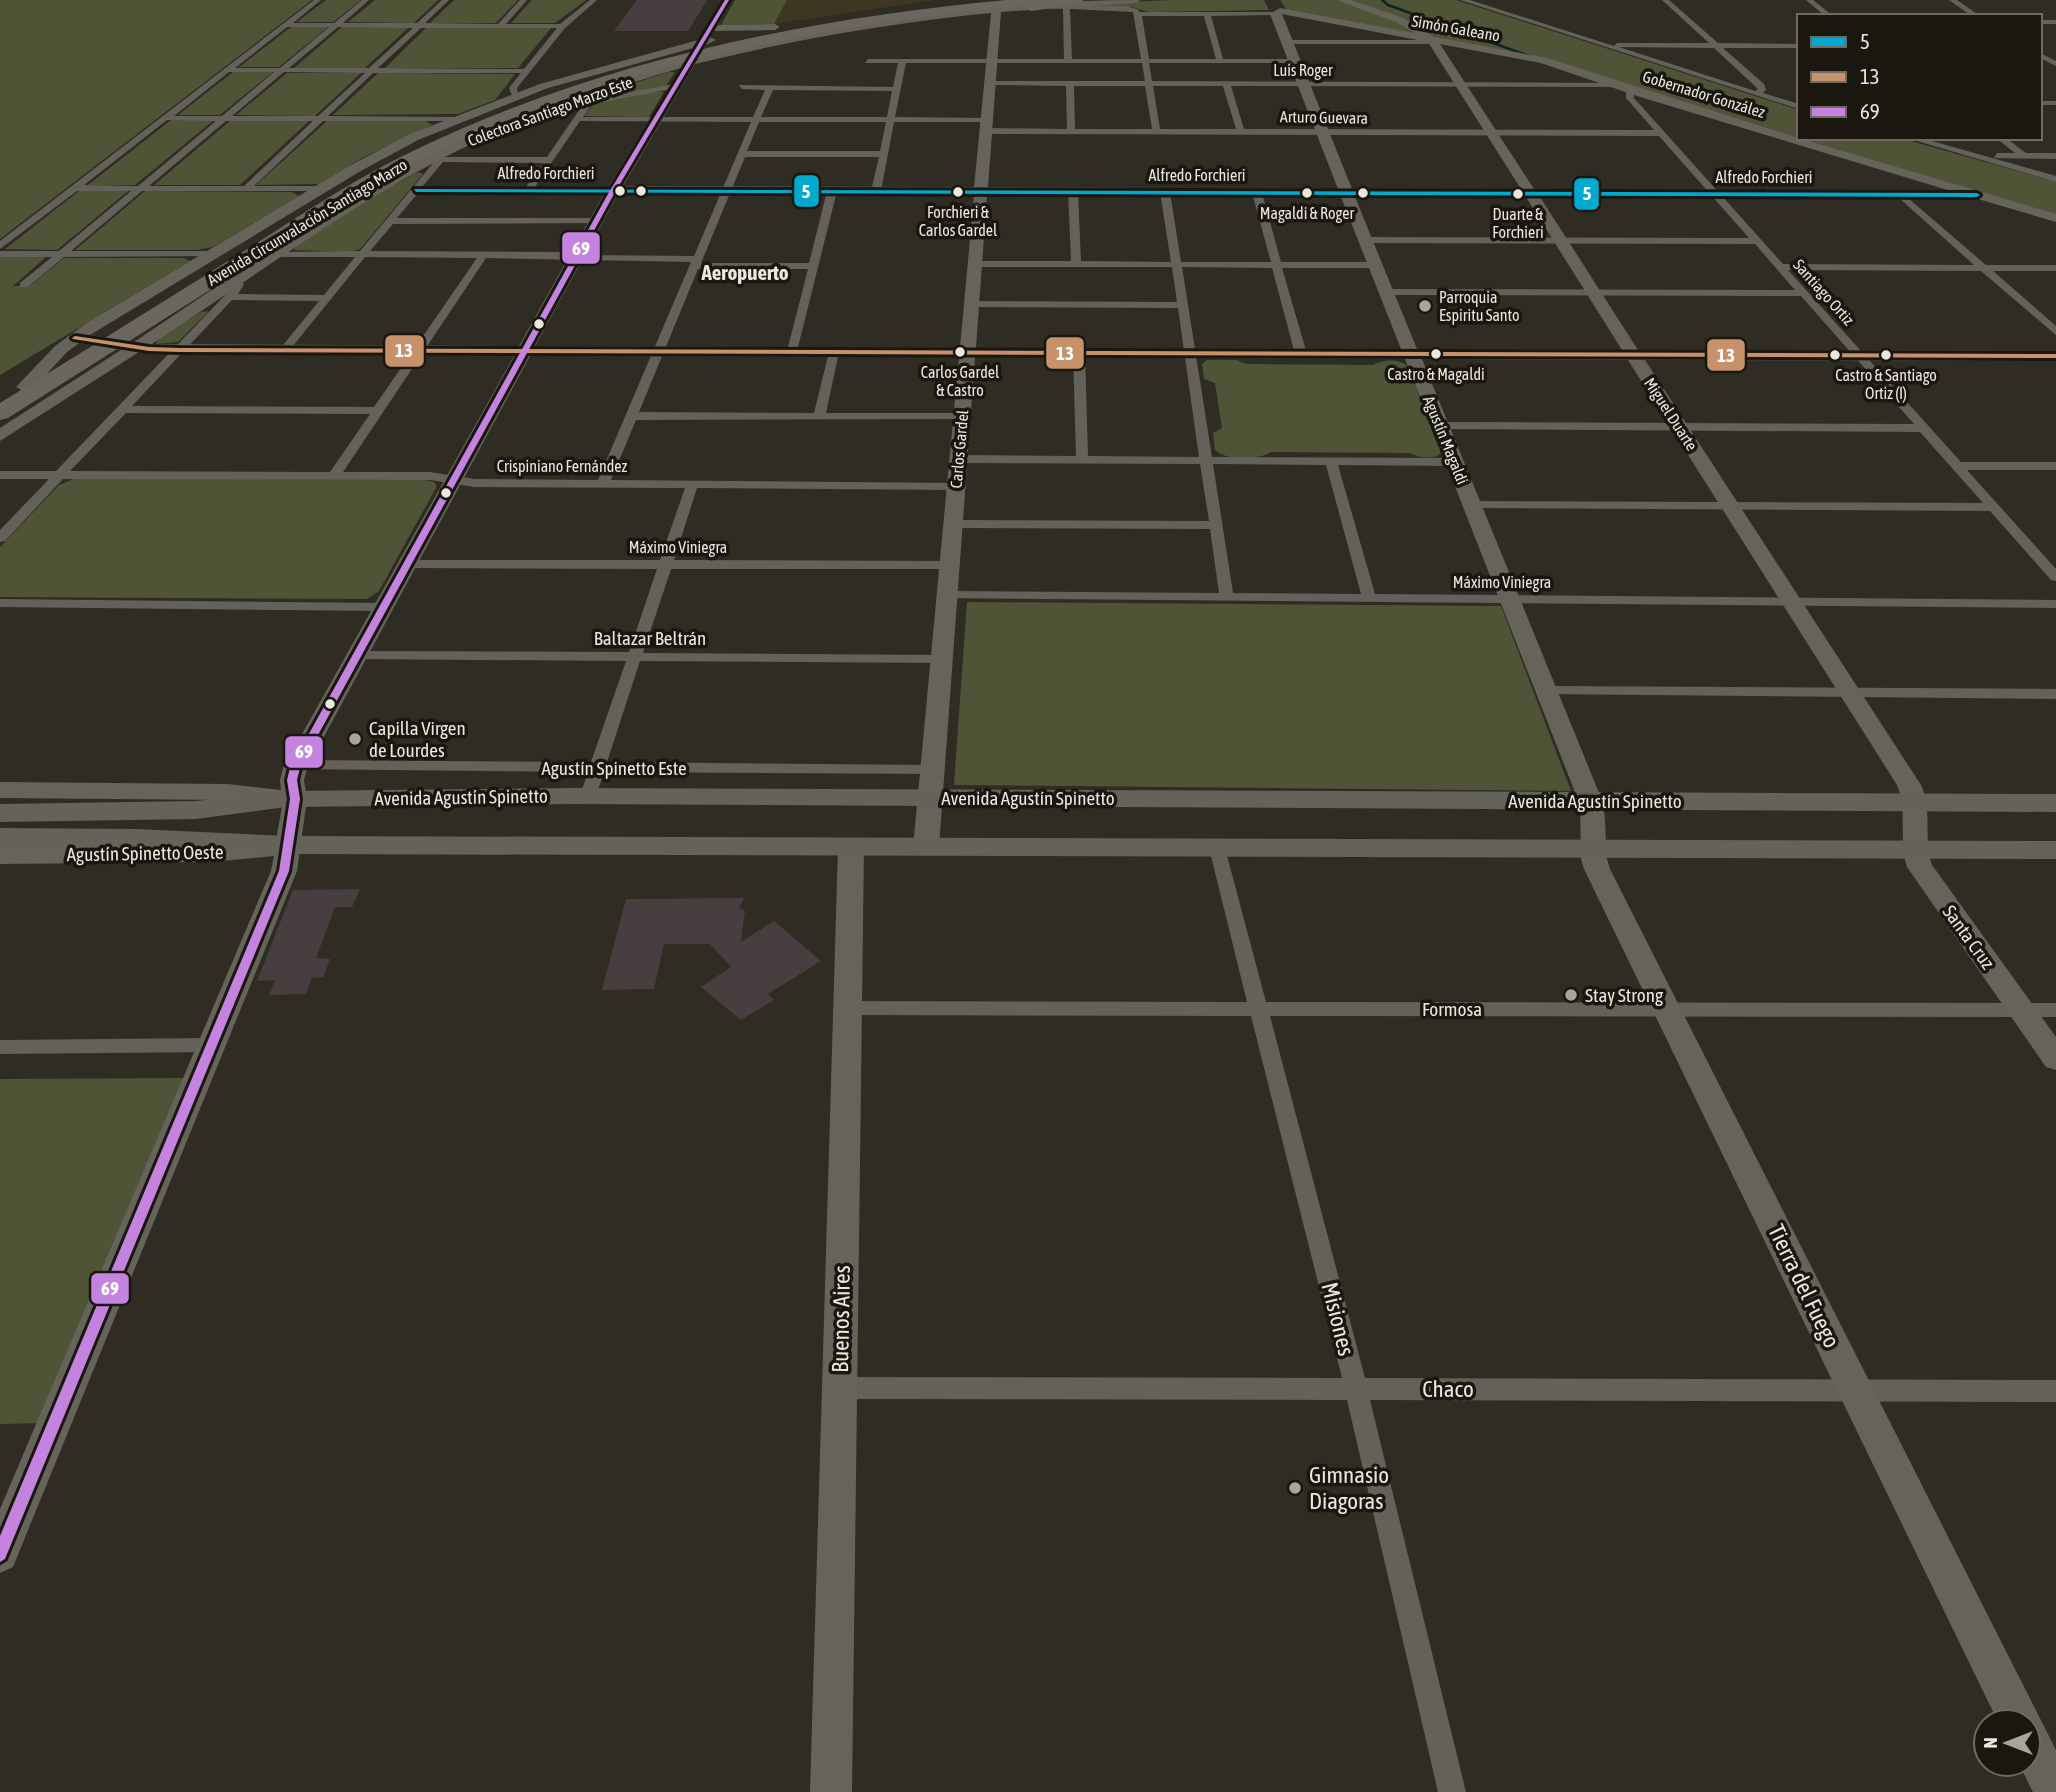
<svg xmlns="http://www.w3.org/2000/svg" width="2056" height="1792" font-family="'Asap Condensed',sans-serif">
	<rect width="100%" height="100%" fill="#2e2c23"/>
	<polygon fill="#3d3620" points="787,0 935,0 774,24"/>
	<g fill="#505436">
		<polygon points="0,0 312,0 0,239"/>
		<polygon points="326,0 361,0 333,22 297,22"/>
		<polygon points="375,0 438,0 414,23 348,22"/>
		<polygon points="454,0 518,0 496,23 430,23"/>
		<polygon points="532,0 586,0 555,23 511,23"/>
		<polygon points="735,0 787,0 774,24 721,25"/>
		<polygon points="1172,0 1264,0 1269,10 1149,12 1131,7 1082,7 1101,3"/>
		<polygon points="1280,0 1335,0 1385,16 1424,35 1287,10"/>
		<polygon points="1347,0 1456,0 1799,110 1799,138 1553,61 1437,38 1407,20"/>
		<polygon points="291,27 328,27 279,67 239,67"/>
		<polygon points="342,27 409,27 365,68 294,68"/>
		<polygon points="426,28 551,28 518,68 385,68"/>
		<polygon points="233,72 273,72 220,115 178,115"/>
		<polygon points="669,72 675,72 666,86 607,97 597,95"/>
		<polygon points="287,73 361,73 315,116 236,115"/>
		<polygon points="378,73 515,74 495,100 458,114 333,115"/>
		<polygon points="657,91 664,92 649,117 584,116 594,103"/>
		<polygon points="171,120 214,120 135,185 88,185"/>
		<polygon points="230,121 309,121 240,185 154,185"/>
		<polygon points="327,121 426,121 432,125 362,158 319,184 256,185"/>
		<polygon points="1799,138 1900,138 2056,182 2056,215"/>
		<polygon points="418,172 423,174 360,249 349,252 294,250 295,247 363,202"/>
		<polygon points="79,191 128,191 57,250 5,249"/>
		<polygon points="145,191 292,192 299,196 213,247 197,250 75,250"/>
		<polygon points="0,257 46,257 13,286 30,286 64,258 184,258 190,261 0,375"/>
		<polygon points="209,311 178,342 156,344 158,339 201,312"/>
		<path d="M1207,360H1236L1247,364L1373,365C1384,359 1397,359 1407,365L1441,453C1432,461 1419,457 1409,453L1271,452C1259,460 1226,461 1215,450L1213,433L1222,428L1215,383L1204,379L1202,364Z"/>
		<polygon points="76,478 425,480 434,482 437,486 379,591 367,599 0,597 0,547 59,485"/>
		<polygon points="967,602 1501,606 1571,791 954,785"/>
		<polygon points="190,1078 46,1423 0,1424 0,1079"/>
	</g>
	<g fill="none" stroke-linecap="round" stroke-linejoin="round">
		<g stroke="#0c2627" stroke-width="2.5">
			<polyline points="1382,0 1388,5 1529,56"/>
			<polyline points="1411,22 1426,20"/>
		</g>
	</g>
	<g fill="#473f3f">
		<polygon points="637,0 707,0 688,31 614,31"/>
		<polygon points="360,889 352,907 335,907 316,958 330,959 323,977 312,978 306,994 269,995 275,980 257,981 293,890"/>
		<polygon points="744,898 739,908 745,911 741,942 774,921 821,961 768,994 774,1000 741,1020 701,987 731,967 710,944 664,944 654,989 602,990 626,899"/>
	</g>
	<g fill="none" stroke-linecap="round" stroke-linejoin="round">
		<g fill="#64615a" fill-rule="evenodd">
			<path d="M314,0H321L293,23H334L362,0H369L343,23H417L442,0H449L425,23L498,24L520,0H527L506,24H560L590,0H597L565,28L517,88L519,98H513L509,88L521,73H373L328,116L456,117L460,119L456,121H323L254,186H319L322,187V191H142L71,251H211L214,252V256L64,257L28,287H20V283L52,257H0V251H59L131,191H77L0,249V241ZM287,27H329L280,68H235ZM338,27L413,28L369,68H289ZM421,28H557L524,69L378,68ZM229,72H274L222,116H174ZM284,72L365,73L318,116H232ZM167,120L216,121L138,186L84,185ZM226,121H313L244,186H149Z"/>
			<path d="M1460,0H1470L1614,46L1617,43H1709L1662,0H1669L1718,43L1799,44V48H1723L1764,84L1766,90L1763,93L1799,104V109ZM1619,47L1714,48L1758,89L1755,91Z"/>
			<polygon points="1806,0 1813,0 1833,16 1825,16"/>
			<polygon points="1949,0 1957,0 1980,16 1972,16"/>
			<path d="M1033,5L1125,6L1137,9L1140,12H1276L1278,15L1211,16L1223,59H1295L1299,61L1295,63H1149L1152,81L1615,83L1619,85L1615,87L1231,86L1244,129L1654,130L1626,98V90L1630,88L1634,90V98L1783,264L1974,265L1898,197L1896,195L1901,192L1986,265H2056V271H1993L2056,326V335L1981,271L1788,270L1961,462H2056V470H1967L2056,569V581L2051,580L1990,511L1467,508L1466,505L1472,501L1983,503L1920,432L1437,429V423L1441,422L1914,424L1801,296L1387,295L1382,292L1387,289L1795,290L1755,244L1366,243L1361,240L1366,237L1749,238L1659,136L986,134L982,131L986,128L1067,129L1066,86L990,85L987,81H1145L1142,63H906L895,117L987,118L991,120L987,122H894L881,191L876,194L871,191L879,157H745L701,263H809L827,191L832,188L837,191L797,351L792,354L787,351L808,269H698L639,412L814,413L829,352L834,349L839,352L826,413H962L968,417L966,419L636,420L611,480L960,483V489L956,490L697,488L674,560L949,561L956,565L949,569H671L643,653L941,655L948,659L941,663L640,661L607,762L932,765L940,770L938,774L604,772L596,796L588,801L580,796L588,772L291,769L289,765L291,761L297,760L591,762L626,661L357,659L350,655L357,651L629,652L657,569L407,568L400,564L407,560H660L685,488L474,487L430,480L63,479L5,541L0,542V530L49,479H0V471H56L232,288V280H240L244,284L238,294L324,295L355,257H277L274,256V252L360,251L434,162L428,161V157H547L586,100L674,84L677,88L592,104L583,117H753L765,90L742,89L739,85L893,87L898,63H865L868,59H1064L1063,9L1031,8ZM1070,9L1133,12L1141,59H1072ZM1142,16H1204L1216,59H1149ZM1074,86H1145L1152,129H1075ZM1153,86H1223L1236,129H1160ZM773,90L892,91L887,117H761ZM580,121L751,122L694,256L583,255L578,252L370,251L393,224L600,223V219L597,218H397L418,193L617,192V188L614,187H535ZM759,122H886L880,151H747ZM443,162L543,163L526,187H422ZM365,257L477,258L374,407L132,406L232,300L319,301L279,350L288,352ZM486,258L691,262L598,480L474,479L430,472H343ZM126,413L370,414L330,472L70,471Z"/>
			<rect x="2040" y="20" width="16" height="4"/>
			<polygon points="1287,40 1446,40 1450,42 1446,44 1284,44"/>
			<polygon points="2040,53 2056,61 2056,66 2040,58"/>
			<rect x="2040" y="101" width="16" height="4"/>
			<polygon points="1907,138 1921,138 2056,176 2056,182"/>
			<polygon points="1996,138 2006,138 2026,153 2056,153 2056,159 1994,158 1997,153 2015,153"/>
			<path d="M1165,189L1170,192L1181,262H1271L1252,193L1257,190L1262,193L1281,262H1376L1381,265L1376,268H1282L1307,354L1301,357L1295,354L1272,268L1182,267L1212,457L1455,458L1461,462L1455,466L1338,465L1375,594L2056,600V608L942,598V592L947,591L1219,593L1210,529L953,528L946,524L953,520L1209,521L1200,464L958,463L952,459L958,455L1076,456L1073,353L1079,350L1085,353L1088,456L1199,457L1178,308L971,307L966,304L971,301L1177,302L1172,267H975L970,264L975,261H1071L1068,192L1073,189L1078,192L1081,261L1171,262L1160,192ZM1213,464L1326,465L1361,594L1233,593Z"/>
			<polygon points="0,599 384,603 391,607 384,611 0,607"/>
			<polygon points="1547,686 2056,689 2056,699 1542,694 1539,691 1542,688"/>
			<polygon points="1217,842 1225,848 1266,1002 2056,1003 2056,1017 1270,1016 1365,1378 2056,1380 2056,1402 1370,1400 1466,1792 1438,1792 1347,1400 839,1399 831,1396 827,1388 831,1380 839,1377 1342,1378 1251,1016 848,1015 841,1013 839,1008 841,1003 848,1001 1247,1002 1209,848"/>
			<polygon points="212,1038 219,1040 222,1045 219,1050 212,1052 0,1054 0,1040"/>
		</g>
		<g fill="#66635b" fill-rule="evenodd">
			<path d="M722,0H732L718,25L775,24L780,27L775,30L714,31L710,37L716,40L706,45L699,56C845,23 992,0 1141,0L1136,3L1001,12L988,187L1338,189L1270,14L1280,8L1415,33L1396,22L1336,0H1351L1404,18L1435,37L1547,58L1799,138L2056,214V222L1978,199L1540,197L1638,350L2056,351V361L1645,360L1921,785C1933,811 1923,839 1932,865L2056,1037V1070L2046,1067L1907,867C1898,840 1908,812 1897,785L1628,360L1422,359L1604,805L1607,859L1610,869L2056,1750V1792H2033L2019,1764H2028V1722H1998L1584,869L1581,859L1580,805L1405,359L975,357L939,847L935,853L926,856L917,853L913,847L959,357L530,356L307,768L304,780L307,799L297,871L13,1567L0,1573V1509L271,871L274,856L211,862L0,864V846L276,841L282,806L228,800L0,798V782L228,784L281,790L280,780L283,768L514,356L139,352L0,441V428L121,350L79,343L67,352L31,391L25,392L16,387L55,346L85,324L349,166L410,134L540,84L698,40ZM991,13L974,187L623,186L695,64C792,40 890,23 991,13ZM1282,14L1428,42L1521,189H1352ZM1440,44L1541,63L1637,96L1951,191L1534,189ZM693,48L686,59C600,84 516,112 436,151C330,204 233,277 134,342L90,335L359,172L418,140L548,88ZM681,68L604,194L519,346L152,344C248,281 341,211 443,158C519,119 599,92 681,68ZM618,194L974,195L960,348L535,346ZM987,195L1341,197L1401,349L976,348ZM1355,197H1526L1622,350L1417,349Z"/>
			<polygon points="851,838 860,841 864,847 852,1792 810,1792 838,847 842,841"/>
		</g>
		<g fill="#656259" fill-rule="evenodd">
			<polygon points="573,788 2056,794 2056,812 573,804 286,807 196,819 0,822 0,804 196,801 286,791"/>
			<polygon points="0,828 136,829 289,836 2056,841 2056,859 289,854 136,847 0,846"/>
		</g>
		<path fill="#6a685e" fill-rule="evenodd" d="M1006,0H1084L1078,4L1031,11L1025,6C819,25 613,65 426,157C366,187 310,225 254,262C172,314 90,366 8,418L0,420V403C81,353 163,302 244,251C300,216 355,178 415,150C600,61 803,19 1006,0Z"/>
		<defs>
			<polygon id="bus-1" points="414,189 1977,193 1980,195 1977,197 416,192"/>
			<polygon id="bus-2" points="75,336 149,347 179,348 2056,354 2056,358 179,352 149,351 73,339 72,338"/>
			<polygon id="bus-3" points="725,0 729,0 614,194 300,768 297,780 300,799 289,871 5,1559 0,1562 0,1536 279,871 290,799 287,780 290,768 608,194"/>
		</defs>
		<use href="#bus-1" stroke="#191710" stroke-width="6"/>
		<use href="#bus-2" stroke="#191710" stroke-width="6"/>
		<use href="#bus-3" stroke="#191710" stroke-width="6"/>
		<use href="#bus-1" fill="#00a9ce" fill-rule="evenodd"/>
		<use href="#bus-2" fill="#c7916a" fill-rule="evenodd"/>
		<use href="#bus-3" fill="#c483df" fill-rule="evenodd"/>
	</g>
	<g fill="#eae8dd" stroke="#191710" stroke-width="2.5">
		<circle cx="620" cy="191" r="6"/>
		<circle cx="641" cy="191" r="6"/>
		<circle cx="958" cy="192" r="6"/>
		<circle cx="1307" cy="193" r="6"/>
		<circle cx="1363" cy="193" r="6"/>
		<circle cx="1518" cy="194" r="6"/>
		<circle cx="539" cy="324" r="6"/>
		<circle cx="960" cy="352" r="6"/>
		<circle cx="1436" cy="354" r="6"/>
		<circle cx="1835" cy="355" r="6"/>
		<circle cx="1886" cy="355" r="6"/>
		<circle cx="446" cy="493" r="6"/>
		<circle cx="330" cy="704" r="6"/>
	</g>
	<g fill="#a8a69c" stroke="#191710" stroke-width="2.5">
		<circle cx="1425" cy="306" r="7"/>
		<circle cx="355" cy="739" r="7"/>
		<circle cx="1571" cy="995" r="7"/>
		<circle cx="1295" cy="1488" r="7"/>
	</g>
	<g text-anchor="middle" stroke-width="7" stroke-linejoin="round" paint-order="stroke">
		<g font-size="16" fill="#eae8dd" stroke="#191710">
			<text transform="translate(1456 28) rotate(10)" y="6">Simón Galeano</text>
			<text x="1303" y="76">Luis Roger</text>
			<text transform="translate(1704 94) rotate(17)" y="6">Gobernador González</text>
			<text transform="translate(550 111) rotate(-20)" y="6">Colectora Santiago Marzo Este</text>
			<text transform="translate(1324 117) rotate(1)" y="6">Arturo Guevara</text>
			<text x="546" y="179">Alfredo Forchieri</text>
			<text x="1197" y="181">Alfredo Forchieri</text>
			<text x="1764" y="183">Alfredo Forchieri</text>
			<text transform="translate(307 222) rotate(-31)" y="6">Avenida Circunvalación Santiago Marzo</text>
			<text transform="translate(1824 292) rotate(48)" y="6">Santiago Ortiz</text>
			<text transform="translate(1671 414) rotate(57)" y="6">Miguel Duarte</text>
			<text transform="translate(1446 440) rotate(68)" y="6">Agustín Magaldi</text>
			<text transform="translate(959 449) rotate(-85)" y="6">Carlos Gardel</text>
			<text x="562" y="472">Crispiniano Fernández</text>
			<text x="678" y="553">Máximo Viniegra</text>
			<text x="1502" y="588">Máximo Viniegra</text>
		</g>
		<g font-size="16" fill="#eae8dd" stroke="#191710">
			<text x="958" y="218">Forchieri &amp;<tspan x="958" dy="18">Carlos Gardel</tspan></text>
			<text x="1307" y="219">Magaldi &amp; Roger</text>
			<text x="1518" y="220">Duarte &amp;<tspan x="1518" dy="18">Forchieri</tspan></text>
			<text x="960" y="378">Carlos Gardel<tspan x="960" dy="18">&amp; Castro</tspan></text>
			<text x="1436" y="380">Castro &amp; Magaldi</text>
			<text x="1886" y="381">Castro &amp; Santiago<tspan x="1886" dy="18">Ortiz (I)</tspan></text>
		</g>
		<g font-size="16" fill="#eae8dd" stroke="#191710" text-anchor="start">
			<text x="1439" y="303">Parroquia<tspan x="1439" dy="18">Espiritu Santo</tspan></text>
		</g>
		<g font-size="19" fill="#eae8dd" stroke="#191710">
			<text x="650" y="645">Baltazar Beltrán</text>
			<text x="614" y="775">Agustín Spinetto Este</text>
			<text transform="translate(461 797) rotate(-1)" y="7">Avenida Agustín Spinetto</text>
			<text x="1028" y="805">Avenida Agustín Spinetto</text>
			<text x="1595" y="808">Avenida Agustín Spinetto</text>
			<text transform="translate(145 853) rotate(-1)" y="7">Agustín Spinetto Oeste</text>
			<text transform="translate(1969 937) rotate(54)" y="7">Santa Cruz</text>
			<text x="1452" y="1016">Formosa</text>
		</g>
		<g font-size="19" fill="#eae8dd" stroke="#191710" text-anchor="start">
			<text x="369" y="735">Capilla Virgen<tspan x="369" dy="22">de Lourdes</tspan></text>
			<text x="1585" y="1002">Stay Strong</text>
		</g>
		<g font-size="21" font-weight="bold" fill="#eae8dd" stroke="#191710">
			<text x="745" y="280">Aeropuerto</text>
		</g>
		<g font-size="23" fill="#eae8dd" stroke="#191710">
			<text transform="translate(1804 1286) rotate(64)" y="8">Tierra del Fuego</text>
			<text transform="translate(841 1319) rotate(-89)" y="8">Buenos Aires</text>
			<text transform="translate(1338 1319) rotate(76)" y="8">Misiones</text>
			<text x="1448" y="1397">Chaco</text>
		</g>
		<g font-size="23" fill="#eae8dd" stroke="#191710" text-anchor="start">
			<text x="1309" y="1483">Gimnasio<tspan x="1309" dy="26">Diagoras</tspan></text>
		</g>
	</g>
	<g stroke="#191710" stroke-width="2.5">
		<rect x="793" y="174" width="27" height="34" rx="7" fill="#00a9ce"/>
		<rect x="1573" y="177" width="27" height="34" rx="7" fill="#00a9ce"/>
		<rect x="561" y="231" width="40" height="34" rx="7" fill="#c483df"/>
		<rect x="384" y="334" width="41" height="34" rx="7" fill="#c7916a"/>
		<rect x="1045" y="336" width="40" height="34" rx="7" fill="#c7916a"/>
		<rect x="1706" y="338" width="40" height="34" rx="7" fill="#c7916a"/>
		<rect x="284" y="735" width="40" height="34" rx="7" fill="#c483df"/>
		<rect x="90" y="1272" width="40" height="33" rx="7" fill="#c483df"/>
	</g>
	<g font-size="19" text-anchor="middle" font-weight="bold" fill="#fff">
		<text x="806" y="198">5</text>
		<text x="1587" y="200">5</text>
		<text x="581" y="255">69</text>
		<text x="404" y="357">13</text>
		<text x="1065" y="360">13</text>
		<text x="1726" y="362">13</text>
		<text x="304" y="758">69</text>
		<text x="110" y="1295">69</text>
	</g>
	<rect x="1797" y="14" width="245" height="126" fill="#191710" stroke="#6d6b62" stroke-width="2"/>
	<rect x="1811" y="37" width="35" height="10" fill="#00a9ce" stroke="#6d6b62" stroke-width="2"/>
	<text x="1860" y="49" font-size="21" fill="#eae8dd">5</text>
	<rect x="1811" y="72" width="35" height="10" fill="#c7916a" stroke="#6d6b62" stroke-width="2"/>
	<text x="1860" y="84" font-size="21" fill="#eae8dd">13</text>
	<rect x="1811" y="107" width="35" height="10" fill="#c483df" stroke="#6d6b62" stroke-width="2"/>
	<text x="1860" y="119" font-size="21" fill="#eae8dd">69</text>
	<g transform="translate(2007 1743) rotate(270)"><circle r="33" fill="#191710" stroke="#6d6b62" stroke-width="2"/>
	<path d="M0-5L12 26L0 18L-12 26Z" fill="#a8a69c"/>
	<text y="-10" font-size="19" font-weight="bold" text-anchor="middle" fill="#eae8dd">N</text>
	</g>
</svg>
